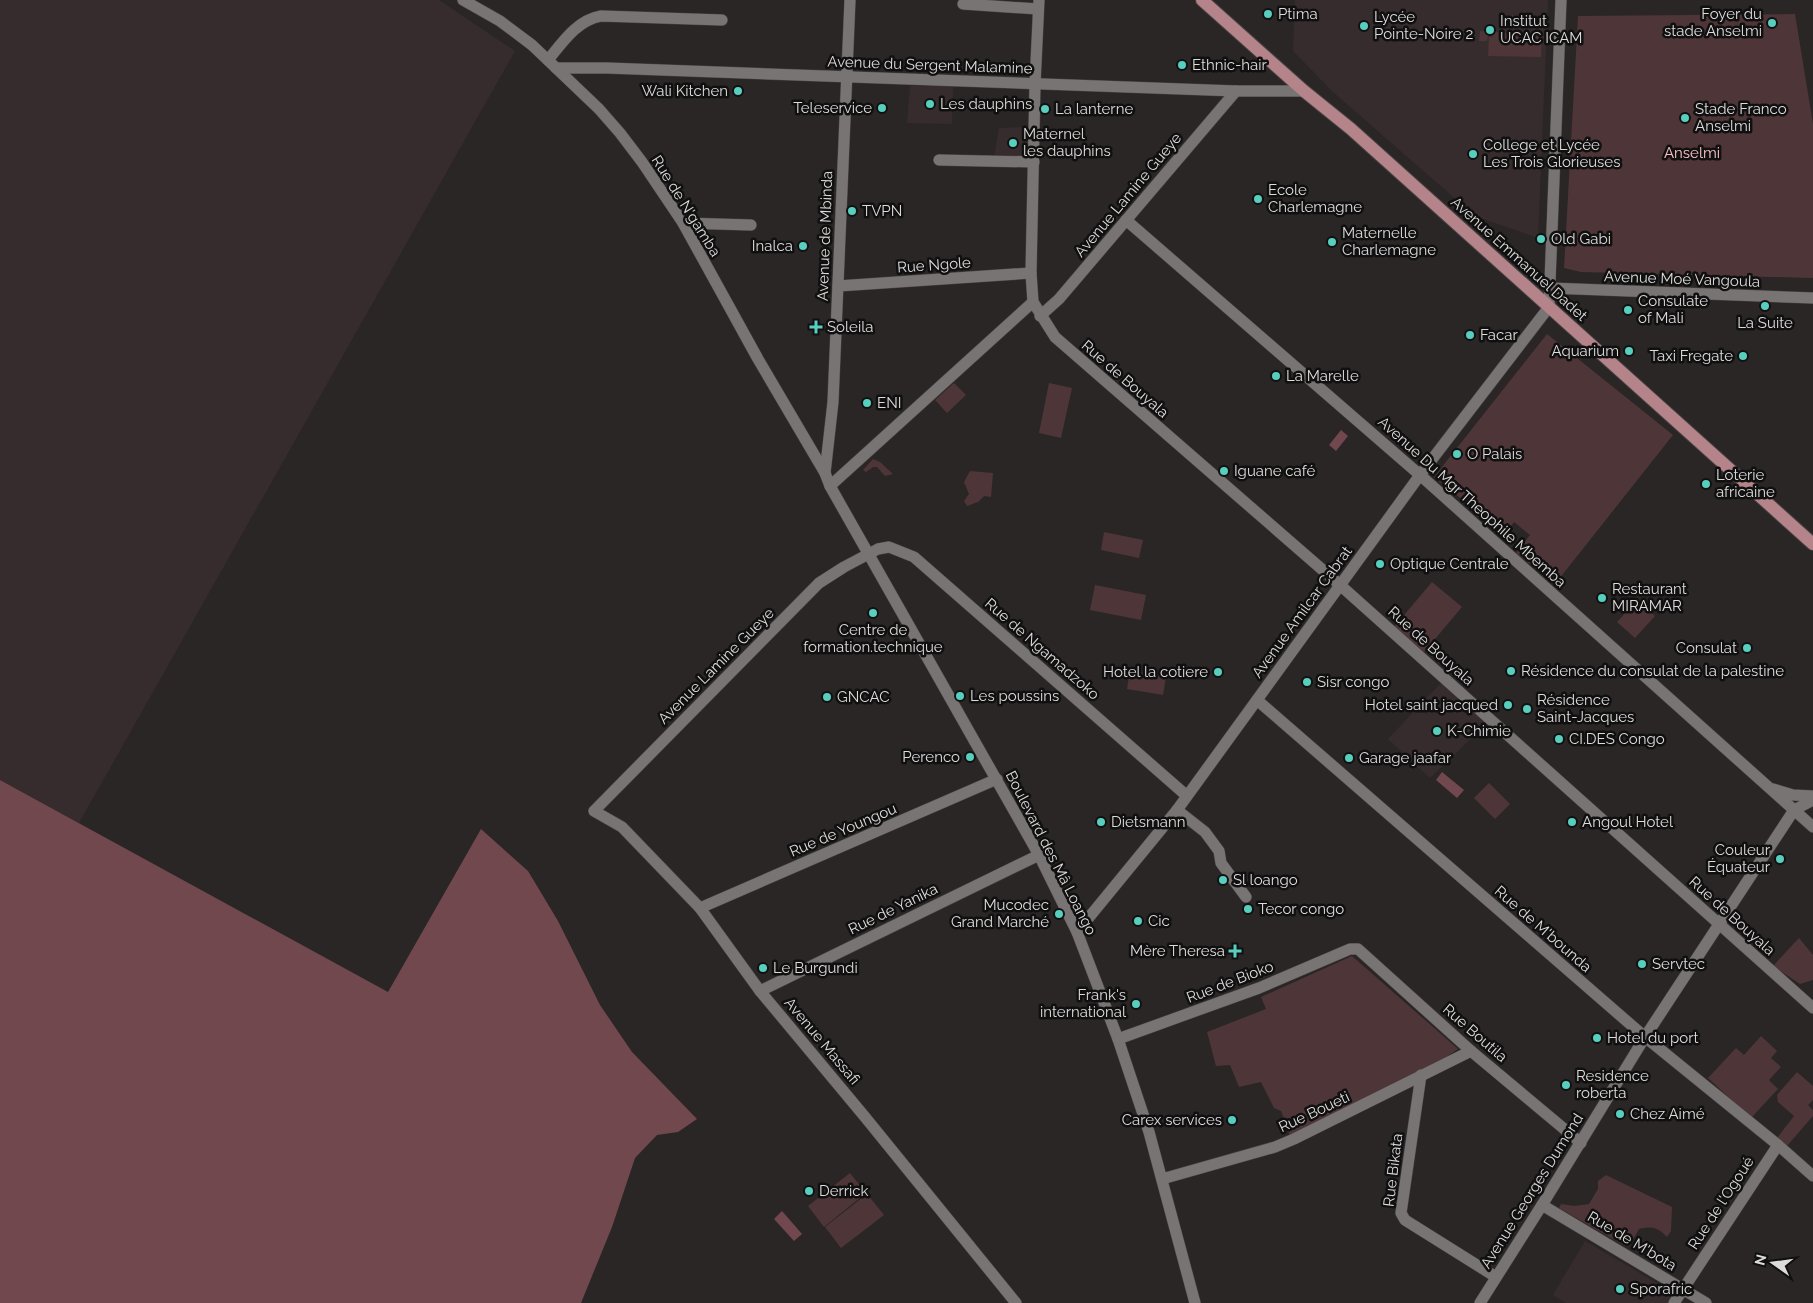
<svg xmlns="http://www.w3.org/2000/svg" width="1813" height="1303" font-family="Raleway,sans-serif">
	<rect width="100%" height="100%" fill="#2a2626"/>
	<g fill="#372c2d">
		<polygon points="0,0 439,0 515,51 79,823 0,780"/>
		<polygon points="1295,0 1548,0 1538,238 1475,216 1332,91 1293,51"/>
		<polygon points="910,86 953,86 952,124 907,123"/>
		<polygon points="1029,127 1031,160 994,157 999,128"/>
		<polygon points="1441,683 1487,723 1430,778 1388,739"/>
		<polygon points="1585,1241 1674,1293 1668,1303 1566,1303 1553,1295"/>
	</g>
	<g fill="#4e3538">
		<polygon points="1513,14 1513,18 1536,19 1536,26 1505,26"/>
		<polygon points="1795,14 1813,124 1813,278 1581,272 1564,268 1578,16"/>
		<polygon points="1480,31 1499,32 1499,37 1500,33 1542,34 1541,57 1488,56 1489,37 1494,36 1488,36 1487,41 1479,41"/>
		<polygon points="1547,334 1673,435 1555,584 1516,553 1530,535 1514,522 1505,534 1434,477"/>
		<polygon points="954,383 966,395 947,413 935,400"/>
		<polygon points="1049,383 1072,388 1061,438 1039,433"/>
		<polygon points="873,459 880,462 893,474 885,476 877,467 873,467 866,472 863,470"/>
		<polygon points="970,471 993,473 991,497 984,496 978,502 967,506 964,501 969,494 964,482"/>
		<polygon points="1104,532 1143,540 1139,558 1101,550"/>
		<polygon points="1432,582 1462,607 1424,652 1394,627"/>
		<polygon points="1095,585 1146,595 1141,620 1090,610"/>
		<polygon points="1637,600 1655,616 1635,638 1617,622"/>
		<polygon points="1130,670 1166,677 1163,695 1127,689"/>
		<polygon points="1489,783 1510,804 1495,819 1474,798"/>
		<polygon points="1799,938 1813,955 1813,980 1800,984 1773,966"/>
		<polygon points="1352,956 1458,1049 1415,1078 1290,1136 1281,1111 1274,1108 1261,1082 1239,1087 1230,1065 1216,1066 1207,1032 1266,1009 1261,997"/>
		<polygon points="1761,1036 1777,1051 1771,1058 1781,1067 1769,1080 1778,1089 1751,1118 1708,1078 1736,1048 1744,1055"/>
		<polygon points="1797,1072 1813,1086 1813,1100 1808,1105 1813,1110 1813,1116 1786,1147 1777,1138 1794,1116 1778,1102 1777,1095"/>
		<polygon points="850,1173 866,1193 824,1227 808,1206"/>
		<path d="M1606,1175L1672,1207L1671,1231L1667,1237C1657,1227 1653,1226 1639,1229L1634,1238L1626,1242L1625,1246L1559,1208L1561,1204L1574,1206L1589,1204L1598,1189V1181Z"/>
		<polygon points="867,1194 884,1215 841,1248 825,1227"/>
	</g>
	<g fill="#70484e">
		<polygon points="1341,430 1348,436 1336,451 1329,445"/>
		<polygon points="1442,772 1464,790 1457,798 1436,780"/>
		<polygon points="0,780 388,992 481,829 528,871 558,921 600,1005 632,1052 697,1119 678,1132 657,1135 635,1158 612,1227 581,1303 0,1303"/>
		<polygon points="782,1211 802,1234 794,1241 774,1219"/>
	</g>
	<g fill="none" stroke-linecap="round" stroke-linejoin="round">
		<defs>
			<g id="minor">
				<polyline points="463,0 500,21 532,45 599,109 620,133 642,162 683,223 758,359 825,473 830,486 1039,855 1077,932 1118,1039 1149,1132 1195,1303"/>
				<polyline points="1039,0 1035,84 1031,273 1033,302 1055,337 1340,585 1813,1008"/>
				<polyline points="963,4 1038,9"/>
				<path d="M548,60C562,43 577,20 601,16L722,20"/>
				<polyline points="556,68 607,68 1236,91 1304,91"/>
				<polyline points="939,160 1034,162"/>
				<polyline points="1126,220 1420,475 1813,827"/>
				<polyline points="683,223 751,225"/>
				<polyline points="838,286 1031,273"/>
				<polyline points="1550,288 1813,298"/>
				<polyline points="1040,316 1059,299 1236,91"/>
				<polyline points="825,473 833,402 850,0"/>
				<polyline points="830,486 1033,302"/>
				<polyline points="1257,700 1645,1037 1778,1145 1813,1176"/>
				<polyline points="1773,789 1793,795 1813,796"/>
				<polyline points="1177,810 1205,832 1219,851 1221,863 1246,897"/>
				<polyline points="700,908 997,779"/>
				<polyline points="1077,932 1177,810 1420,475 1549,307 1561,0"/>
				<polyline points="760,991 1039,855"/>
				<polyline points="1118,1039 1259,988 1350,949 1358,949 1471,1051 1581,1143"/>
				<polyline points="1421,1075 1401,1213 1405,1220 1496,1277"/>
				<polyline points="1162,1179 1275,1147 1294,1139 1471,1051"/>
				<polyline points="1542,1205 1706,1303"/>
				<polyline points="1016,1303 865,1117 760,991 700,908 622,827 594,811 819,583 844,567 878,549 889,547 914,557 1187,796"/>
				<polyline points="1480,1303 1542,1205 1645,1037 1794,810 1813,800"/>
				<polyline points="1674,1303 1778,1145"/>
			</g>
			<polyline id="major" points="1202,0 1304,91 1351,129 1813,544"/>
		</defs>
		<use href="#minor" stroke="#484444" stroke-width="12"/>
		<use href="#major" stroke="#484444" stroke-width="14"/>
		<use href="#minor" stroke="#797474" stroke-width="11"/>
		<use href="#major" stroke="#b5838a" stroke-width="12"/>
	</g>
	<g fill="#58cebf" stroke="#111010" stroke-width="2">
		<circle cx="1268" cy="14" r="5"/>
		<circle cx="1772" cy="23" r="5"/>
		<circle cx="1364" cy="26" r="5"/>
		<circle cx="1490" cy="30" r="5"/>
		<circle cx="1182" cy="65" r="5"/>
		<circle cx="738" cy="91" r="5"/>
		<circle cx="930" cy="104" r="5"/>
		<circle cx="882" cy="108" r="5"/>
		<circle cx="1045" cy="109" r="5"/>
		<circle cx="1685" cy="118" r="5"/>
		<circle cx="1013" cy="143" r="5"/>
		<circle cx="1473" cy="154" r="5"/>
		<circle cx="1258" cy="199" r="5"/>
		<circle cx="852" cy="211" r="5"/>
		<circle cx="1541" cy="239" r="5"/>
		<circle cx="1332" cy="242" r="5"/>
		<circle cx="803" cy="246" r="5"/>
		<circle cx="1765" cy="306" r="5"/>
		<circle cx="1628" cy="310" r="5"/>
		<path d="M813.5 319.5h5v5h5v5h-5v5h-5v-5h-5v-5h5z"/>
		<circle cx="1470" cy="335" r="5"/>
		<circle cx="1629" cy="351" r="5"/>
		<circle cx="1743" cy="356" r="5"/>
		<circle cx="1276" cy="376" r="5"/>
		<circle cx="867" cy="403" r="5"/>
		<circle cx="1457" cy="454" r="5"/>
		<circle cx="1224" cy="471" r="5"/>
		<circle cx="1706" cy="484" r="5"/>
		<circle cx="1380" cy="564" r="5"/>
		<circle cx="1602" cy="598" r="5"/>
		<circle cx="873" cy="613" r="5"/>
		<circle cx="1747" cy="648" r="5"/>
		<circle cx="1511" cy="671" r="5"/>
		<circle cx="1218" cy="672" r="5"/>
		<circle cx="1307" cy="682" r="5"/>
		<circle cx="960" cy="696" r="5"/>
		<circle cx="827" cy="697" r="5"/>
		<circle cx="1508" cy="705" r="5"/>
		<circle cx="1527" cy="709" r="5"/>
		<circle cx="1437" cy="731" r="5"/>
		<circle cx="1559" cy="739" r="5"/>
		<circle cx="970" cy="757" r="5"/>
		<circle cx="1349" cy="758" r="5"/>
		<circle cx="1101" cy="822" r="5"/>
		<circle cx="1572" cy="822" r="5"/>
		<circle cx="1780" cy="859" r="5"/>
		<circle cx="1223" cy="880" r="5"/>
		<circle cx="1248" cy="909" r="5"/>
		<circle cx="1059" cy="914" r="5"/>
		<circle cx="1138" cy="921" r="5"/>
		<path d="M1232.5 943.5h5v5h5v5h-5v5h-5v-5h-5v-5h5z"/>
		<circle cx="1642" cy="964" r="5"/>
		<circle cx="763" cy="968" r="5"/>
		<circle cx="1136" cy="1004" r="5"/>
		<circle cx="1597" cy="1038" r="5"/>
		<circle cx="1566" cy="1085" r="5"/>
		<circle cx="1620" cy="1114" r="5"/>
		<circle cx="1232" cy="1120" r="5"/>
		<circle cx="809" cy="1191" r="5"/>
		<circle cx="1620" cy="1289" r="5"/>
	</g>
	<g text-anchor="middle" stroke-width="5" stroke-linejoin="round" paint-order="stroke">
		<g font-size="15" fill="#dedbdb" stroke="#111010" text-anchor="start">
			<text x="1278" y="19">Ptima</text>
			<text x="1762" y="19" text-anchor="end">Foyer du<tspan x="1762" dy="17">stade Anselmi</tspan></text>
			<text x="1374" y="22">Lycée<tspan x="1374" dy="17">Pointe-Noire 2</tspan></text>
			<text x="1500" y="26">Institut<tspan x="1500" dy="17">UCAC ICAM</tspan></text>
			<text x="1192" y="70">Ethnic-hair</text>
			<text x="728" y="96" text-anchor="end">Wali Kitchen</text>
			<text x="940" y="109">Les dauphins</text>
			<text x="872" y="113" text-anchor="end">Teleservice</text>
			<text x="1055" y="114">La lanterne</text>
			<text x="1695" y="114">Stade Franco<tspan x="1695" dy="17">Anselmi</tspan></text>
			<text x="1023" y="139">Maternel<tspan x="1023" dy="17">les dauphins</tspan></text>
			<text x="1483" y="150">College et Lycée<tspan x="1483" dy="17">Les Trois Glorieuses</tspan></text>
			<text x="1268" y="195">Ecole<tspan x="1268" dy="17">Charlemagne</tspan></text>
			<text x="862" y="216">TVPN</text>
			<text x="1342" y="238">Maternelle<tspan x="1342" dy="17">Charlemagne</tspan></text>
			<text x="1551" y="244">Old Gabi</text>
			<text x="793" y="251" text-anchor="end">Inalca</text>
			<text x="1638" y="306">Consulate<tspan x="1638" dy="17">of Mali</tspan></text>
			<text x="1765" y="328" text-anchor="middle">La Suite</text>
			<text x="827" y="332">Soleila</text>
			<text x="1480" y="340">Facar</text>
			<text x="1619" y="356" text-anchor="end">Aquarium</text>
			<text x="1733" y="361" text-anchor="end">Taxi Fregate</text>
			<text x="1286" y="381">La Marelle</text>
			<text x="877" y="408">ENI</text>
			<text x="1467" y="459">O Palais</text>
			<text x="1234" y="476">Iguane café</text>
			<text x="1716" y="480">Loterie<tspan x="1716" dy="17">africaine</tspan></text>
			<text x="1390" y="569">Optique Centrale</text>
			<text x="1612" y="594">Restaurant<tspan x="1612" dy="17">MIRAMAR</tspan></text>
			<text x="873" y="635" text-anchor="middle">Centre de<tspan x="873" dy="17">formation.technique</tspan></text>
			<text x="1737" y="653" text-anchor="end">Consulat</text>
			<text x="1521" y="676">Résidence du consulat de la palestine</text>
			<text x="1208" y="677" text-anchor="end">Hotel la cotiere</text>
			<text x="1317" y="687">Sisr congo</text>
			<text x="970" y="701">Les poussins</text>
			<text x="837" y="702">GNCAC</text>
			<text x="1537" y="705">Résidence<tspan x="1537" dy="17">Saint-Jacques</tspan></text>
			<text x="1498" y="710" text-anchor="end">Hotel saint jacqued</text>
			<text x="1447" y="736">K-Chimie</text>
			<text x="1569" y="744">CI.DES Congo</text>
			<text x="960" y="762" text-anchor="end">Perenco</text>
			<text x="1359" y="763">Garage jaafar</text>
			<text x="1111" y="827">Dietsmann</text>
			<text x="1582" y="827">Angoul Hotel</text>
			<text x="1770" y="855" text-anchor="end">Couleur<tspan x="1770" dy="17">Équateur</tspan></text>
			<text x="1233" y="885">Sl loango</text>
			<text x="1049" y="910" text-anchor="end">Mucodec<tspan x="1049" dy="17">Grand Marché</tspan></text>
			<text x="1258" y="914">Tecor congo</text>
			<text x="1148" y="926">Cic</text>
			<text x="1225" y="956" text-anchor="end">Mère Theresa</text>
			<text x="1652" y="969">Servtec</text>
			<text x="773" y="973">Le Burgundi</text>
			<text x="1126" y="1000" text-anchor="end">Frank's<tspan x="1126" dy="17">international</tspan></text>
			<text x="1607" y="1043">Hotel du port</text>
			<text x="1576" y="1081">Residence<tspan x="1576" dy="17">roberta</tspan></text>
			<text x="1630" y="1119">Chez Aimé</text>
			<text x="1222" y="1125" text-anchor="end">Carex services</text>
			<text x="819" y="1196">Derrick</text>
			<text x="1630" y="1294">Sporafric</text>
		</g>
		<g font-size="15" fill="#dedbdb" stroke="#111010">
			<text transform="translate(930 65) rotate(2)" y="5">Avenue du Sergent Malamine</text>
			<text transform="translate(1128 195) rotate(-50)" y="5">Avenue Lamine Gueye</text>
			<text transform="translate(686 206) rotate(58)" y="5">Rue de N'gamba</text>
			<text transform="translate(825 236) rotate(-88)" y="5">Avenue de Mbinda</text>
			<text transform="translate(1519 259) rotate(42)" y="5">Avenue Emmanuel Dadet</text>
			<text transform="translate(934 265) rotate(-4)" y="5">Rue Ngole</text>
			<text transform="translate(1682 279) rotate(2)" y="5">Avenue Moé Vangoula</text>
			<text transform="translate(1125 379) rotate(41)" y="5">Rue de Bouyala</text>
			<text transform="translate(1472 502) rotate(42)" y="5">Avenue Du Mgr Theophile Mbemba</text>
			<text transform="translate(1302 612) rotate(-54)" y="5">Avenue Amilcar Cabrat</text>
			<text transform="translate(1431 646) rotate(42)" y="5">Rue de Bouyala</text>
			<text transform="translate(1042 649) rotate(41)" y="5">Rue de Ngamadzoko</text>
			<text transform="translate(716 666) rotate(-45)" y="5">Avenue Lamine Gueye</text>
			<text transform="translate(843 830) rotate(-23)" y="5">Rue de Youngou</text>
			<text transform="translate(1051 853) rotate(63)" y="5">Boulevard des Mâ Loango</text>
			<text transform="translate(893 909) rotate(-26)" y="5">Rue de Yanika</text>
			<text transform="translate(1732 916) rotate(42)" y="5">Rue de Bouyala</text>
			<text transform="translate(1543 929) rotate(41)" y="5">Rue de M'bounda</text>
			<text transform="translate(1230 982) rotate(-21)" y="5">Rue de Bioko</text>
			<text transform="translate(1475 1033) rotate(41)" y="5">Rue Boutila</text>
			<text transform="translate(822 1041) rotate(50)" y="5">Avenue Massafi</text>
			<text transform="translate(1314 1112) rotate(-25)" y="5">Rue Boueti</text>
			<text transform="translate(1393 1170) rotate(-83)" y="5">Rue Bikata</text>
			<text transform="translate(1532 1191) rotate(-58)" y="5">Avenue Georges Dumond</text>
			<text transform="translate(1721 1203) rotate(-57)" y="5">Rue de l'Ogoué</text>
			<text transform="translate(1632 1241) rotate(31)" y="5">Rue de M'bota</text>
		</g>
		<g font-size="15" fill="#fcc1c8" stroke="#111010">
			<text x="1692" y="158">Anselmi</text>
		</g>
	</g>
	<g transform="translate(1773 1263) rotate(284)" stroke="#111010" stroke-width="4" paint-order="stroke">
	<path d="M0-4L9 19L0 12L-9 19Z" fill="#dedbdb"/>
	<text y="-8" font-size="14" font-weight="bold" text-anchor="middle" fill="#dedbdb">N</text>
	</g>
</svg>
